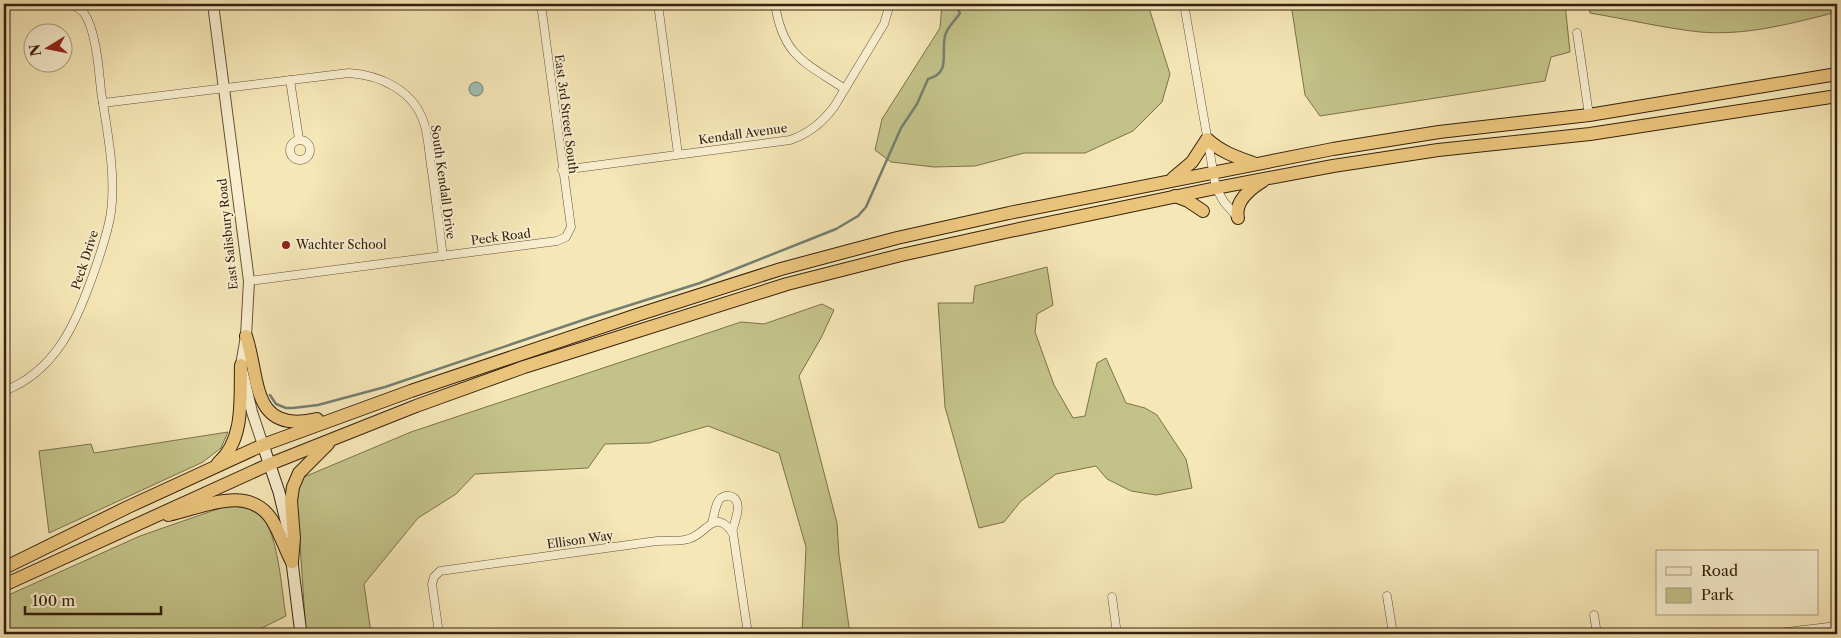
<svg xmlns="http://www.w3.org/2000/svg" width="1841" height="638" font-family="'Libre Caslon Text',serif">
	<rect width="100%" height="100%" fill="#f6e7b7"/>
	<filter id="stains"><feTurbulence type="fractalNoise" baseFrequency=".004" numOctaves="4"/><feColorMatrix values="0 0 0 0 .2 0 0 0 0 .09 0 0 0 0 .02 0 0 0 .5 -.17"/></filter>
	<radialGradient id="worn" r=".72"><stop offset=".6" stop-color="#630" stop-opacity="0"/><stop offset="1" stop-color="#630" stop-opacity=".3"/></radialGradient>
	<g fill="#c3c389" stroke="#7c724c">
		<polygon points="942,4 1149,4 1150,11 1170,74 1162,102 1133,131 1085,153 1024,153 975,166 934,167 891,162 875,150 882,119 940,28"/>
		<polygon points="1291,4 1565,4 1570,52 1551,57 1545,81 1320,116 1305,95"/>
		<path d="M1589,4H1837V12C1793,23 1747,36 1700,32C1663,28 1626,19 1590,13Z"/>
		<polygon points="1047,267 1053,305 1037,314 1035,332 1054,385 1073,418 1085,416 1097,363 1106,358 1126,403 1145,408 1157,415 1186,459 1192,488 1156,495 1131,491 1107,479 1096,466 1056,474 1021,501 1004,522 979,528 945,407 938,303 973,303 975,286"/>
		<polygon points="822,304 834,310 821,338 799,376 837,523 839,555 850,634 802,634 806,547 779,453 708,426 649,443 605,444 588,468 475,474 456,494 418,518 364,584 371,633 306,634 297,499 298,487 304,477 411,432 741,322 764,324"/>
		<polygon points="228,432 221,448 203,462 49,533 39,451 91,444 94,453"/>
		<path d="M245,504C250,507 257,510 261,515C279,536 281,588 286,616L250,634H4V597L140,536L229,505Z"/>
	</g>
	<circle fill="#9ebfb5" stroke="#747f72" cx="476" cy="89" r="7"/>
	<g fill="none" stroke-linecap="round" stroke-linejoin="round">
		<path stroke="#747f72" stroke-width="2.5" d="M270,395L276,404L286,408H293L318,405L385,387L592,317L700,283L836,229L858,216L866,207L901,128L917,104L928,79C951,73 941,54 945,36C947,27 955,21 960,13L955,4"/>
		<defs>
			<g id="minor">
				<polyline points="658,4 678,154"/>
				<path d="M775,4C783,56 804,62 845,89"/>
				<polyline points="1184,4 1216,188 1224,202 1238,218"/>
				<polyline points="1577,33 1589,115"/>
				<polyline points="290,80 299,139"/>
				<path d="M103,103L349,73C381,75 414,91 424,123C429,138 429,156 432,172C436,200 439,228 443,256"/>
				<circle cx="300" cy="150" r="10"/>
				<path d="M562,170L790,140C808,134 822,123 834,107L884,24L890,4"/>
				<polyline points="249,281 557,241 566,237 571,227 541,4"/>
				<path d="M4,391C56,371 76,323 93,275C100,255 108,233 111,212C116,173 107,130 101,91C99,70 96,30 84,13C81,9 76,7 72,4"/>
				<path d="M712,523C714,516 715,506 719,500C721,497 726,495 730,496C745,500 734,523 732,532"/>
				<polyline points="1387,596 1393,634"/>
				<polyline points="1112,597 1117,634"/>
				<polyline points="1594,615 1597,634"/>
				<path d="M439,634L432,584L434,577L440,571L657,541C667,540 679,542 688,539C708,534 713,507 733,533L748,634"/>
				<polyline points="1771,634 1837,626"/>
			</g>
			<polyline id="tertiary" points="213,4 249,281 246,336 241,365 252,412 263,445"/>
			<g id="secondary">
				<polyline points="263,445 279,492 289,533"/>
				<polyline points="291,554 301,634"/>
			</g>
			<g id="trunk">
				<path d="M1173,178L1192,162L1207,139C1221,152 1236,157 1253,163"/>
				<polyline points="1175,196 1188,201 1203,211"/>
				<path d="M1238,218C1234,201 1250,189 1263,181"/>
				<path d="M246,336C260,377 250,435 317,419"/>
				<path d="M218,463C245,440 240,398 241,365"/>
				<path d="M168,515C202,508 248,483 272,520C280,533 285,549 292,562"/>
				<polyline points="292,562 294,538 291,501 293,487 299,473 328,444"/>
				<polyline points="4,568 128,507 263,445 411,391 640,314 781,269 897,238 1009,213 1333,149 1439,132 1589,115 1837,74"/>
				<polyline points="4,585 270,464 416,406 524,367 787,284 901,255 1010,231 1216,188 1333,166 1438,150 1590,134 1837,96"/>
			</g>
		</defs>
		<use href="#minor" stroke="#655238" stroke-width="9"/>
		<use href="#tertiary" stroke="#655238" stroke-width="12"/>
		<use href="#secondary" stroke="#35200e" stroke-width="13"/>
		<use href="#trunk" stroke="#35200e" stroke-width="14"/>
		<use href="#minor" stroke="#f9efd0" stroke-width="8"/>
		<use href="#tertiary" stroke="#f9efd0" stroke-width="10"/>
		<use href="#secondary" stroke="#f9efd0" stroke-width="11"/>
		<use href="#trunk" stroke="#ebc47c" stroke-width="12"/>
	</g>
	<circle fill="#8f2418" stroke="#f9efd0" stroke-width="2" cx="286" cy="245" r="5"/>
	<g text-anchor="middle" stroke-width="4" stroke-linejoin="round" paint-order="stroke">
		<g font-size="12" fill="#35200e" stroke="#f9efd0">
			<text transform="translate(566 114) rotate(83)" y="4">East 3rd Street South</text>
			<text transform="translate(743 134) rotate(-8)" y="4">Kendall Avenue</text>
			<text transform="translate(443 182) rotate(82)" y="4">South Kendall Drive</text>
			<text transform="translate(228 234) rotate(-96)" y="4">East Salisbury Road</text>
			<text transform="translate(501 237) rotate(-7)" y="4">Peck Road</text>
			<text transform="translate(85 260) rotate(-72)" y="4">Peck Drive</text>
			<text transform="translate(580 540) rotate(-8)" y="4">Ellison Way</text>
		</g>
		<g font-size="12" fill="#35200e" stroke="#f9efd0" text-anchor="start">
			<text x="296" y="249">Wachter School</text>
		</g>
	</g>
	<rect width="1841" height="638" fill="none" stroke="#f6e7b7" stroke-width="20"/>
	<rect x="5" y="5" width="1831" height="628" fill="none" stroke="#35200e" stroke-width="2.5"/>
	<rect x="10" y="10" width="1821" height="618" fill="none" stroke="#35200e"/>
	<rect x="1656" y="550" width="162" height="65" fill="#f9efd0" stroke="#ab9c82"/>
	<rect x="1666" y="567" width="25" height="8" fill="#f9efd0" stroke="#ab9c82"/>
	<text x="1701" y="576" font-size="15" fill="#35200e">Road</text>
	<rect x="1666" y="588" width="25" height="15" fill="#c3c389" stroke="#ab9c82"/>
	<text x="1701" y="600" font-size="15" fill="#35200e">Park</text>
	<g transform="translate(48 48) rotate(260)"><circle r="24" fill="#f9efd0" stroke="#ab9c82"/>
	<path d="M0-4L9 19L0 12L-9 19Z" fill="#8f2418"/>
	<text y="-8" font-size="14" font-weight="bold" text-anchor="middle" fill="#35200e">N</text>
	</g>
	<path d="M25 606v8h136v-8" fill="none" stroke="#35200e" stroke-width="2.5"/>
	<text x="32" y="606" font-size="15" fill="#35200e" stroke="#f9efd0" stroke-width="4" paint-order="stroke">100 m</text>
	<rect width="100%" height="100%" filter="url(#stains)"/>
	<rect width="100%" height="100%" fill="url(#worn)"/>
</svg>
